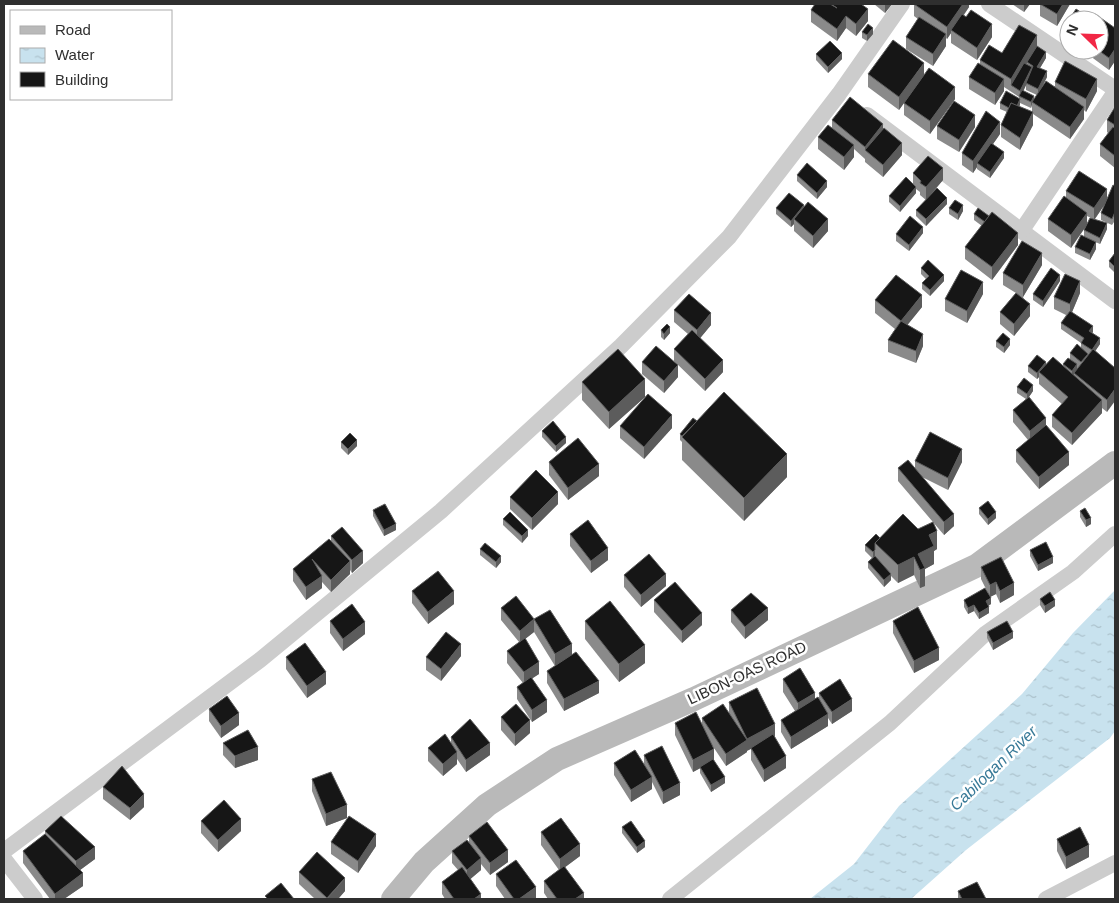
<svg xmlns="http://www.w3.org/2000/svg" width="1119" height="903" font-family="Arial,sans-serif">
	<defs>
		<pattern id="water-ripples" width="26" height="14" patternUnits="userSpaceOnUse" patternTransform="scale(1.25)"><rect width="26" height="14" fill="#c8e2ee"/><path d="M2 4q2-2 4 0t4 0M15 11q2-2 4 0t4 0" fill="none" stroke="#acc2cc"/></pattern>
	</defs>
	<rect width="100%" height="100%" fill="#fff"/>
	<polygon fill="url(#water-ripples)" points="1115,590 1115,731 1110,738 966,850 911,899 810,899 854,864 899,806 1022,694 1073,633"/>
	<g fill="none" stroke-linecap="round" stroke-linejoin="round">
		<g stroke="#ccc" stroke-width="16">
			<polyline points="989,4 1115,89"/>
			<polyline points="867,115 1115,301"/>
			<polyline points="1022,230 1115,92"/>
			<polyline points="4,851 260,660 441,511 621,346 729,237 839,94 902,4"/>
			<polyline points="4,859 35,899"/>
			<polyline points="670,899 890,723 985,634 1073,572 1115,534"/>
			<polyline points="1046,899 1115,863"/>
		</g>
		<polyline stroke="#b9b9b9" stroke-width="24" points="393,899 424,862 487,805 557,759 694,699 978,565 1115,463"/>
	</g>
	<g fill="#8a8a8a" fill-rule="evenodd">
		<polygon points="815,4 861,4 868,21 856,36 846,28 837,41 811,22 811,10"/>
		<polygon points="874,4 892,4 885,13"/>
		<polygon points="914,4 969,4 969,7 964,15 992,37 977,60 951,43 951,33 947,39 946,38 946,46 933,66 906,49 906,37 918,19 914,16"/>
		<polygon points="1012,4 1030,4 1024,12"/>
		<polygon points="1040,4 1070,4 1057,26 1040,16"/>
		<polygon points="1069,21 1069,44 1061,39 1061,33"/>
		<polygon points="1115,28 1115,61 1109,70 1082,50 1099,50"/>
		<polygon points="862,32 873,34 867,41 862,38"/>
		<path d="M1037,47L1046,58L1040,68L1047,77L1041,89L1055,86V82L1097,91L1086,112L1084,110V119L1070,139L1033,114V125L1020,150L1001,137V125L1007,112L1000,109V103L1019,98V97L1004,87V91L995,105L969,89V77L980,64V60L1002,53ZM1026,84V90L1037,95L1034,100L1023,91ZM1020,103L1031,108L1032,104V112L1019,107Z"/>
		<polygon points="816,54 842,59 828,73 816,60"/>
		<polygon points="868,74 924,74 955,99 930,134 904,115 904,103 899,110 868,87"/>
		<polygon points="1115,107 1115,168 1100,156 1100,144 1108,133 1107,132 1107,120"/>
		<polygon points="832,120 883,129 902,155 883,177 865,162 865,159 854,149 854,157 844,170 818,149 818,137 832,128"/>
		<polygon points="937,126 975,127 959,152 937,139"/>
		<polygon points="1000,134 993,144 1004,158 990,178 977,169 977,167 973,173 962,165 962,153"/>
		<polygon points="913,173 943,180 926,200 920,195 920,192 916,189 916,193 900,212 889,202 889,196 913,184"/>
		<polygon points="797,175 827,187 817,199 797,181"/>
		<polygon points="1115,186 1115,229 1114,228 1114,222 1112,225 1101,220 1101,213"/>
		<polygon points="1066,191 1107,201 1095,219 1107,229 1100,244 1084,237 1084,230 1091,218 1087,216 1071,248 1048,231 1048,219 1066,198"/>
		<polygon points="947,204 926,226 916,216 916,210"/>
		<polygon points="804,207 828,231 813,248 794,231 794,224 791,227 776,214 776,208"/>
		<polygon points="949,208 963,211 958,220 949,214"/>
		<polygon points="974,214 989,216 1018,245 992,280 965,259 965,247 982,226 974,220"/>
		<polygon points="923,233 909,251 896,241 896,234"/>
		<polygon points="1075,247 1096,249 1090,260 1075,253"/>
		<polygon points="1115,253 1115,273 1109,267 1109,261"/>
		<polygon points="1042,265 1023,297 1030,316 1014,336 1000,324 1000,312 1016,293 1003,285 1003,273"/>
		<polygon points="921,268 944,281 930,296 922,289 922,283 926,279 921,274"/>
		<polygon points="1060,281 1043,307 1033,300 1033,294"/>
		<polygon points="1080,293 1072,312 1093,332 1092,333 1100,344 1095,351 1115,368 1107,412 1102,408 1102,413 1072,445 1052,427 1052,415 1062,404 1039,384 1039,377 1037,379 1028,372 1028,366 1046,365 1063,366 1063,364 1070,359 1070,353 1081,348 1081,343 1061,329 1061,323 1066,315 1054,309 1054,297"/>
		<polygon points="983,294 967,323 945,311 945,299"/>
		<polygon points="875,300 922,307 907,325 923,346 916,363 888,352 888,340 895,329 875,313"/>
		<polygon points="674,310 711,325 700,338 723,372 705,391 674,361 674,349 688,334 674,322"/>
		<polygon points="661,330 670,333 664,340 661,337"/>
		<polygon points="996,341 1010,345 1004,353 996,347"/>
		<polygon points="642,362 678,377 664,393 642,374"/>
		<polygon points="582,382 645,397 609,429 582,400"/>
		<polygon points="1017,387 1033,391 1028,398 1046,425 1069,465 1039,489 1016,462 1016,450 1028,440 1013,422 1013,410 1026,399 1017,393"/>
		<polygon points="697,421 787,477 744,521 682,460 682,442 680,440 680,434"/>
		<polygon points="620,426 672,428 644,459 620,438"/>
		<polygon points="542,431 566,443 556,452 542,437"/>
		<polygon points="341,442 357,446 348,455 341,448"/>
		<polygon points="915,461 962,462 948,490 922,477 954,526 944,535 898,481 898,468 915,468"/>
		<polygon points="549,462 599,476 568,500 549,475"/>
		<polygon points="510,497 558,504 532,530 510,509"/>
		<polygon points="979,508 996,518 988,525 979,514"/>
		<polygon points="373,510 396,530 384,536 373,516"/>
		<polygon points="1080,511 1091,524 1086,527 1080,517"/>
		<polygon points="503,519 528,536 522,543 503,525"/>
		<polygon points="570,534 608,560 591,573 570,546"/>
		<polygon points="331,536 363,563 352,573 350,570 350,574 331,592 322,582 322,588 306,600 293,581 293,569 331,541"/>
		<polygon points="880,538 937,549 934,551 934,564 925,569 925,586 920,588 914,575 898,583 891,576 891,580 884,587 868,568 868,562 872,558 865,551 865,545"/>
		<polygon points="480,549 501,562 496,568 480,555"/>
		<polygon points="1030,550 1053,563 1038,571 1030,556"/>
		<polygon points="981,567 1014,595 1000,603 996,594 990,597 991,604 988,606 989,613 979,619 974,611 968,614 964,607 964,600 988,593 981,579"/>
		<polygon points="624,575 666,586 641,607 624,587"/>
		<polygon points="412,591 454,604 428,624 412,603"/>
		<polygon points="1040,599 1055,606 1045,613 1040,605"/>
		<polygon points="654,600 702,625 682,643 654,612"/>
		<polygon points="501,608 534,632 525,639 539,674 532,678 547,712 532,722 517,699 517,687 523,683 507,663 507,651 519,642 501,620"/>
		<polygon points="731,610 768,620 745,639 731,622"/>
		<polygon points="534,619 572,655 599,693 564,711 547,683 547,671 555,666 534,632"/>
		<polygon points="330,621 365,634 343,651 330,633"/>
		<polygon points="585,621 645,663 619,682 585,639"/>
		<polygon points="893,621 939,660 914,673 893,633"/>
		<polygon points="987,632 1013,638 993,650 987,638"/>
		<polygon points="461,656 441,681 426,670 426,657"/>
		<polygon points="286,657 326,684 307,698 286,669"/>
		<polygon points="783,679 815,699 819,700 819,693 852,711 832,724 828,718 828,726 791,749 781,732 781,720 795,711 783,692"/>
		<polygon points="729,702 775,736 774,737 786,768 764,782 751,760 751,749 747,750 747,752 726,766 712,745 714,760 725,783 711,792 700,773 700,768 693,772 675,735 675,723 702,725 702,718 729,713"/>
		<polygon points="209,709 239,725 221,738 209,721"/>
		<polygon points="501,717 530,733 515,746 501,730"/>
		<polygon points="451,737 490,755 466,772 457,759 457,764 443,776 428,761 428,748 451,743"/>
		<polygon points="223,743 258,760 235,768 223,755"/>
		<polygon points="644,755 680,795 663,804 652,782 652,789 631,802 614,775 614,763 644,765"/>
		<polygon points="312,779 347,818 326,826 312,791"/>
		<polygon points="103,787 144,807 130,820 103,799"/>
		<polygon points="201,821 241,831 218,852 201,833"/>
		<polygon points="622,827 645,847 637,853 622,833"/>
		<polygon points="45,831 95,859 80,870 83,886 64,899 50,899 23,863 23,851 45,835"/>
		<polygon points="541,832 580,856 565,867 584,899 548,899 544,893 544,881 559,870 541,845"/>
		<polygon points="469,836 508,862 490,875 481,864 481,870 470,879 481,899 445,899 442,894 442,882 458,870 452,863 452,851 469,843"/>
		<polygon points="1057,839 1089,857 1066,869 1057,851"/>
		<polygon points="331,842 376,846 358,873 331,854"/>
		<polygon points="299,872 345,891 338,899 315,899 299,884"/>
		<polygon points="496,874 536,899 505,899 496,886"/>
		<polygon points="958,891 986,899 958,899"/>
	</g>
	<g fill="#5c5c5c">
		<polygon points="885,4 892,4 885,13"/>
		<polygon points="963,4 969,4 969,7 952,31 951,30 951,33 947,39 947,27"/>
		<polygon points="1024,4 1030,4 1024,12"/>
		<polygon points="1063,4 1070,4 1057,26 1057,14"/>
		<polygon points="868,9 868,21 856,36 856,24"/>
		<polygon points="846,16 846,28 837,41 837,29"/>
		<polygon points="992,24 992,37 977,60 977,48"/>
		<polygon points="873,28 873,34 867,41 867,35"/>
		<polygon points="946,34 946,46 933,66 933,54"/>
		<polygon points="1037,35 1037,47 1027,62 1027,63 1013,87 1011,85 1011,91 1011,79"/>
		<polygon points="1115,49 1115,61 1109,70 1109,58"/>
		<polygon points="1046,52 1046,58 1037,73 1037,67"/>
		<polygon points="842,53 842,59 828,73 828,67"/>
		<polygon points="924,63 924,75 899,110 899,97"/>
		<polygon points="1032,67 1032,73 1020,98 1020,91"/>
		<polygon points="1047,71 1047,77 1038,95 1038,89"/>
		<polygon points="1004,79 1004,91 995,105 995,93"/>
		<polygon points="1097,79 1097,91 1086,112 1086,99"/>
		<polygon points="955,87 955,99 930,134 930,121"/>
		<polygon points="1034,96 1034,102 1032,102 1032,104 1031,108 1031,102"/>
		<polygon points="1020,99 1020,105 1014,117 1014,110"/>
		<polygon points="1084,107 1084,119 1070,139 1070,127"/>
		<polygon points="1033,112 1033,125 1020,150 1020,138"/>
		<polygon points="975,115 975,127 959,152 959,140"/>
		<polygon points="1000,122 1000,134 979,164 977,163 977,167 973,173 973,161"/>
		<polygon points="883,124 883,136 865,150 865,147"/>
		<polygon points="902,143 902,155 883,177 883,165"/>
		<polygon points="854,145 854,157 844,170 844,157"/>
		<polygon points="1004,152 1004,158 990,178 990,172"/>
		<polygon points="943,168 943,180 926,200 926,187"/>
		<polygon points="827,181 827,187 817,199 817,193"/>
		<polygon points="916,187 916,193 900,212 900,206"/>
		<polygon points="1107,189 1107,201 1094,220 1094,208"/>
		<polygon points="947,198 947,204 926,226 926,219"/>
		<polygon points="804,205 804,211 794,219 794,224 791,227 791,221"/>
		<polygon points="963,205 963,211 958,220 958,214"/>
		<polygon points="1087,213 1087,225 1071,248 1071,235"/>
		<polygon points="828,219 828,231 813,248 813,236"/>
		<polygon points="1107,223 1107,229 1100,244 1100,238"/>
		<polygon points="923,227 923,233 909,251 909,245"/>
		<polygon points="1018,233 1018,245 992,280 992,267"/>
		<polygon points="1096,242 1096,249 1090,260 1090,254"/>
		<polygon points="1042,253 1042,265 1023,297 1023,285"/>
		<polygon points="944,275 944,281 930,296 930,290"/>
		<polygon points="1060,275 1060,281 1043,307 1043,301"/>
		<polygon points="1080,281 1080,293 1070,317 1070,304"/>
		<polygon points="983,282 983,294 967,323 967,311"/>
		<polygon points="922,295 922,307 901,333 901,321"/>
		<polygon points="1030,304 1030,316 1014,336 1014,324"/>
		<polygon points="711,313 711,325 697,342 697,330"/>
		<polygon points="1093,326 1093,332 1089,337 1089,331"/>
		<polygon points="670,327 670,333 664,340 664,334"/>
		<polygon points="923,334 923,346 916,363 916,351"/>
		<polygon points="1100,338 1100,344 1092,356 1092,350"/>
		<polygon points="1010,339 1010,345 1004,353 1004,347"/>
		<polygon points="723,360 723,372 705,391 705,379"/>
		<polygon points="1046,362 1046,368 1039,372 1039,377 1037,379 1037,373"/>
		<polygon points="1077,364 1077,370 1072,377 1072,371"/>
		<polygon points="678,365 678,377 664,393 664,381"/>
		<polygon points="645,379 645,397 609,429 609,412"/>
		<polygon points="1033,385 1033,391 1027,400 1027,394"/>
		<polygon points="1115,389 1115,401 1107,412 1107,400"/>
		<polygon points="1102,400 1102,413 1072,445 1072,433"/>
		<polygon points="672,415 672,428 644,459 644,447"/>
		<polygon points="1046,418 1046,430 1030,443 1030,431"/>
		<polygon points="566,437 566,443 556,452 556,446"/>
		<polygon points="357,440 357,446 348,455 348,449"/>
		<polygon points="962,449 962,462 948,490 948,478"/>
		<polygon points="1069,452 1069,465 1039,489 1039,477"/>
		<polygon points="787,454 787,477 744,521 744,498"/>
		<polygon points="599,464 599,476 568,500 568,488"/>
		<polygon points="558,492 558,504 532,530 532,518"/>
		<polygon points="996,512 996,518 988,525 988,519"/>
		<polygon points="954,514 954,526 944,535 944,522"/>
		<polygon points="1091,518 1091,524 1086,527 1086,520"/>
		<polygon points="396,524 396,530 384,536 384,530"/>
		<polygon points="528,530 528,536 522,543 522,536"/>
		<polygon points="937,531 937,549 934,551 934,564 925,569 925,586 920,588 920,570 918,554 929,535"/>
		<polygon points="608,548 608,560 591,573 591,561"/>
		<polygon points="875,550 875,556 873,559 873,552"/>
		<polygon points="363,551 363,563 352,573 352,560"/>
		<polygon points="501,556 501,562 496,568 496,562"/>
		<polygon points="914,557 914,575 898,583 898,565"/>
		<polygon points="1053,557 1053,563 1038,571 1038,565"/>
		<polygon points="350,561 350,574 331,592 331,580"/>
		<polygon points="666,574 666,586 641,607 641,595"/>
		<polygon points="891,574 891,580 884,587 884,580"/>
		<polygon points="322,576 322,588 306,600 306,587"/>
		<polygon points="996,582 996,594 990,597 990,585"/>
		<polygon points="1014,583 1014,595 1000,603 1000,591"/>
		<polygon points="454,591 454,604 428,624 428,612"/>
		<polygon points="991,598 991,604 986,607 986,601"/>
		<polygon points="1055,600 1055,606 1045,613 1045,606"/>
		<polygon points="974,605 974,611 968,614 968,608"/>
		<polygon points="989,607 989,613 979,619 979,613"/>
		<polygon points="768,608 768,620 745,639 745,627"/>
		<polygon points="702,613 702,625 682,643 682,631"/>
		<polygon points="534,619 534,632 520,643 520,631"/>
		<polygon points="365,622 365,634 343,651 343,639"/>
		<polygon points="1013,632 1013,638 993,650 993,643"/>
		<polygon points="461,644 461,656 441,681 441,669"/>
		<polygon points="572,644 572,656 555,666 555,654"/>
		<polygon points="645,645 645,663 619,682 619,664"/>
		<polygon points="939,648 939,660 914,673 914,661"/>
		<polygon points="539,662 539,674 524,684 524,672"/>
		<polygon points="326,672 326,684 307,698 307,686"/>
		<polygon points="599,681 599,693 564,711 564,699"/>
		<polygon points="815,693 815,705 798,716 798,703"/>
		<polygon points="852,699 852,711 832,724 832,712"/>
		<polygon points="547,700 547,712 532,722 532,710"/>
		<polygon points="239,713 239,725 221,738 221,726"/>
		<polygon points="828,714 828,726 791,749 791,737"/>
		<polygon points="530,720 530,733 515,746 515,734"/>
		<polygon points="775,724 775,736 747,751 747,739"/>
		<polygon points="747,740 747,752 726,766 726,754"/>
		<polygon points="490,743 490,755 466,772 466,760"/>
		<polygon points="258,747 258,760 235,768 235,756"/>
		<polygon points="714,749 714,761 693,772 693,760"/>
		<polygon points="457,752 457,764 443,776 443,764"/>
		<polygon points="786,756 786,768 764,782 764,770"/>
		<polygon points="652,777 652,789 631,802 631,790"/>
		<polygon points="725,777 725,783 711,792 711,785"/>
		<polygon points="680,783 680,795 663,804 663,792"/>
		<polygon points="144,794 144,807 130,820 130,808"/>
		<polygon points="347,805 347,818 326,826 326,814"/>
		<polygon points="241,819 241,831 218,852 218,840"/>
		<polygon points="376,834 376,846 358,873 358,861"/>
		<polygon points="645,841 645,847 637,853 637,847"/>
		<polygon points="580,844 580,856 560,871 560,859"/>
		<polygon points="1089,845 1089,857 1066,869 1066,857"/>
		<polygon points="95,847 95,859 76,873 76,861"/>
		<polygon points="508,850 508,862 490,875 490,863"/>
		<polygon points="481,858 481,870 467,882 467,870"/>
		<polygon points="83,873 83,886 64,899 55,899 55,894"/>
		<polygon points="345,878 345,891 338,899 327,899"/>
		<polygon points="536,887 536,899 519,899"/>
		<polygon points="584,893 584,899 575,899"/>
		<polygon points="481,894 481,899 474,899"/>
	</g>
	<g fill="#161616" stroke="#5c5c5c">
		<polygon points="815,4 830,4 837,8 831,4 861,4 868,9 856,24 846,16 837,29 811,10"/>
		<polygon points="914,4 963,4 947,27"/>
		<polygon points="1040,4 1063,4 1057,14"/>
		<polygon points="1076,9 1088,17 1086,20 1069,20"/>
		<polygon points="971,10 992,24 977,48 951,30 962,14 966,17"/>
		<polygon points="1095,14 1115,28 1115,49 1109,58 1098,50 1099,50 1099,20 1090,20"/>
		<polygon points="919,17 946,34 933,54 906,37"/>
		<polygon points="1069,21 1069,37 1061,33"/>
		<polygon points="868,24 873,28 867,35 862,32"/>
		<polygon points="1019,25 1037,35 1011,79 980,60 989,45 1002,53"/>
		<polygon points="893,40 924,63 899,97 868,74"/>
		<polygon points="830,41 842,53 828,67 816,54"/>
		<polygon points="1037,46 1046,52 1037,67 1047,71 1038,89 1026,83 1033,66 1027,62"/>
		<polygon points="1065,61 1097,79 1086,99 1055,82"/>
		<polygon points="978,63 1004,79 995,93 969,77"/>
		<polygon points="1024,63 1032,67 1020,91 1011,85"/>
		<polygon points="929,68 955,87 930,121 904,103"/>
		<polygon points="1046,81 1084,107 1070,127 1032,102"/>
		<polygon points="1022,90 1034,96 1031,102 1019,96"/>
		<polygon points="1006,91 1020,99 1017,106 1011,103 1009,108 1000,103"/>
		<polygon points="850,97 883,124 865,147 832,120"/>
		<polygon points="954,101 975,115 959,140 937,126"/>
		<polygon points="1011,103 1033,112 1020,138 1001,125"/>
		<polygon points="1115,107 1115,125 1107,120"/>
		<polygon points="986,111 1000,122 973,161 962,153"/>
		<polygon points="828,125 854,145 844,157 818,137"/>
		<polygon points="1113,127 1115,129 1115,156 1100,144"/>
		<polygon points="884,128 902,143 883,165 865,150"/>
		<polygon points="991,143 1004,152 990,172 977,163"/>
		<polygon points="928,156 943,168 926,187 920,183 921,181 913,173"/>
		<polygon points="807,163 827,181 817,193 797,175"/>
		<polygon points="1079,171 1107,189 1094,208 1066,191"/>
		<polygon points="906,177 916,187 900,206 889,196"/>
		<polygon points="1113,185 1115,186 1115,212 1112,219 1101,213"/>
		<polygon points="937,188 947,198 926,219 916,210"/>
		<polygon points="789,193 804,205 791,221 776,208"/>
		<polygon points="1064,196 1087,213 1071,235 1048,219"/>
		<polygon points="955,200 963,205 958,214 949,208"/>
		<polygon points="808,202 828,219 813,236 794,219"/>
		<polygon points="978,208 989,216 985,222 974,214"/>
		<polygon points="992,212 1018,233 992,267 965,247"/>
		<polygon points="910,216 923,227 909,245 896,234"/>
		<polygon points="1090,218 1107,223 1100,238 1084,230"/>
		<polygon points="1081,235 1096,242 1090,254 1075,247"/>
		<polygon points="1022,241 1042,253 1023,285 1003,273"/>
		<polygon points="1115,253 1115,267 1109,261"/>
		<polygon points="928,260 944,275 930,290 922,283 929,276 921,268"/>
		<polygon points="1051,268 1060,275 1043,301 1033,294"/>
		<polygon points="961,270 983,282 967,311 945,299"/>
		<polygon points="1065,274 1080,281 1070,304 1054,297"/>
		<polygon points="896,275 922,295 901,321 875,300"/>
		<polygon points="1016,293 1030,304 1014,324 1000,312"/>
		<polygon points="689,294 711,313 697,330 674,310"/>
		<polygon points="1070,311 1093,326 1089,331 1100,338 1092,350 1081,343 1084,338 1061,323"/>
		<polygon points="901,321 923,334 916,351 888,340"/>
		<polygon points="667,324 670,327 664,334 661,330"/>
		<polygon points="692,330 723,360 705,379 674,349"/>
		<polygon points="1003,333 1010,339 1004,347 996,341"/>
		<polygon points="1077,344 1088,354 1081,362 1070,353"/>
		<polygon points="656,346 678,365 664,381 642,362"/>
		<polygon points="618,349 645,379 609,412 582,382"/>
		<polygon points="1093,349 1115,368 1115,389 1107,400 1074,373"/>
		<polygon points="1037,355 1046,362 1037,373 1028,366"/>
		<polygon points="1053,357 1102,400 1072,433 1052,415 1068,397 1039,372"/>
		<polygon points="1068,358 1077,364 1072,371 1063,364"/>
		<polygon points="1024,378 1033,385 1027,394 1017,387"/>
		<polygon points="724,392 787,454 744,498 682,437"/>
		<polygon points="648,394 672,415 644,447 620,426"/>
		<polygon points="1029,397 1046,418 1030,431 1013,410"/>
		<polygon points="693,418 697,421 682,436 680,434"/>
		<polygon points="553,421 566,437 556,446 542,431"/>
		<polygon points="1046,425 1069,452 1039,477 1016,450"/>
		<polygon points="930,432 962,449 948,478 915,461"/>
		<polygon points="350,433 357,440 348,449 341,442"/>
		<polygon points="578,438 599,464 568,488 549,462"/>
		<polygon points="908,460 954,514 944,522 898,468"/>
		<polygon points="536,470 558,492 532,518 510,497"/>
		<polygon points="988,501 996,512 988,519 979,508"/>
		<polygon points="385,504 396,524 384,530 373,510"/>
		<polygon points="1085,508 1091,518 1086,520 1080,511"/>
		<polygon points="510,512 528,530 522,536 503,519"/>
		<polygon points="903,514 918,529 933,522 937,531 929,535 934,546 918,554 925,568 920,570 914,557 898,565 875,543"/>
		<polygon points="588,520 608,548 591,561 570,534"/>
		<polygon points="342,527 363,551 352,560 331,536"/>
		<polygon points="876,534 880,538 875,543 875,550 873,552 865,545"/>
		<polygon points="329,539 350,561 331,580 312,559 322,576 306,587 293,569"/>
		<polygon points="1046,542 1053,557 1038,565 1030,550"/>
		<polygon points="485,543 501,556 496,562 480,549"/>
		<polygon points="649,554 666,574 641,595 624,575"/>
		<polygon points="875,556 891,574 884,580 868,562"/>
		<polygon points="1001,557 1014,583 1000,591 996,582 990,585 981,567"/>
		<polygon points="438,571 454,591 428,612 412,591"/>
		<polygon points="675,582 702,613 682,631 654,600"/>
		<polygon points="985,588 991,598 986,601 989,607 979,613 974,605 968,608 964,600"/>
		<polygon points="1050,592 1055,600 1045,606 1040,599"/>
		<polygon points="751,593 768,608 745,627 731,610"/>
		<polygon points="516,596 534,619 520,631 501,608"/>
		<polygon points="610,601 645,645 619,664 585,621"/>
		<polygon points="352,604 365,622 343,639 330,621"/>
		<polygon points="918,607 939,648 914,661 893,621"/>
		<polygon points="550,610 572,644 555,654 534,619"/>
		<polygon points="1007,621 1013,632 993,643 987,632"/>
		<polygon points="446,632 461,644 441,669 426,657"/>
		<polygon points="525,638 539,662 524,672 507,651"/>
		<polygon points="305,643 326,672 307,686 286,657"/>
		<polygon points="576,652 599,681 564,699 547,671"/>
		<polygon points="800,668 815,693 798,703 783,679"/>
		<polygon points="531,677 547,700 532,710 517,687"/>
		<polygon points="840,679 852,699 832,712 819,693"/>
		<polygon points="757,688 775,724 747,739 729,702"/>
		<polygon points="227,696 239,713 221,726 209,709"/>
		<polygon points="818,697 828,714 791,737 781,720"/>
		<polygon points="516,704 530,720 515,734 501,717"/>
		<polygon points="723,704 747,740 726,754 702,718"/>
		<polygon points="696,712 714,749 693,760 675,723"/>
		<polygon points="470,719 490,743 466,760 451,737"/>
		<polygon points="248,730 258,747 235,756 223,743"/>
		<polygon points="445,734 457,752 443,764 428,748"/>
		<polygon points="773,734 786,756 764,770 751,748"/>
		<polygon points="662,746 680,783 663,792 644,755"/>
		<polygon points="635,750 652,777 631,790 614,763"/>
		<polygon points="713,759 725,777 711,785 700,767"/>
		<polygon points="122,766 144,794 130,808 103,787"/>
		<polygon points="331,772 347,805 326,814 312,779"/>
		<polygon points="224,800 241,819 218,840 201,821"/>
		<polygon points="61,816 95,847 76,861 45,831"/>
		<polygon points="349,816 376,834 358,861 331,842"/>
		<polygon points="561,818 580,844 560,859 541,832"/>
		<polygon points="631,821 645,841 637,847 622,827"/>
		<polygon points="487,822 508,850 490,863 469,836"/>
		<polygon points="1080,827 1089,845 1066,857 1057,839"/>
		<polygon points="45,834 83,873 55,894 23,851"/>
		<polygon points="467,840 481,858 467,870 452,851"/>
		<polygon points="317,852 345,878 327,898 299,872"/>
		<polygon points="516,860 536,887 519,899 514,899 496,874"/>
		<polygon points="564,866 584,893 575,899 557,899 544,881"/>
		<polygon points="462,867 481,894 474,899 454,899 442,882"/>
		<polygon points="977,882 986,899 962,899 958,891"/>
		<polygon points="281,883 294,899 268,899 265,896"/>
	</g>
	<g text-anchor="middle" stroke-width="5" stroke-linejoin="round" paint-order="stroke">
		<g font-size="15" fill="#2f2f2f" stroke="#fff">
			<text transform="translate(747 673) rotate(-25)" y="5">LIBON-OAS ROAD</text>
		</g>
		<g font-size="16" font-style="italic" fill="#377997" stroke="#fff">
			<text transform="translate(993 768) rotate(-44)" y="6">Cabilogan River</text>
		</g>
	</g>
	<rect width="1119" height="903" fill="none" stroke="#2f2f2f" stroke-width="10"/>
	<rect x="10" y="10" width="162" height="90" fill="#ffffff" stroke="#acacac"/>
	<rect x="20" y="26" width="25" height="8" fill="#b9b9b9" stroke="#acacac"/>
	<text x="55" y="35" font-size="15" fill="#2f2f2f">Road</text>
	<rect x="20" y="48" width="25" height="15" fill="url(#water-ripples)" stroke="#acacac"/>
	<text x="55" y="60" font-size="15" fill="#2f2f2f">Water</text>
	<rect x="20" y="72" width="25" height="15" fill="#161616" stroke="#acacac"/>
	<text x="55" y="85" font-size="15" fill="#2f2f2f">Building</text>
	<g transform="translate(1084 35) rotate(293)"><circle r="24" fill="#ffffff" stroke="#acacac"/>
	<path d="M0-4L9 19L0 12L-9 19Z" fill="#f12745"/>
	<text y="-8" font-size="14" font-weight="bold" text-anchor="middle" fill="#2f2f2f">N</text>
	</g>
</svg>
